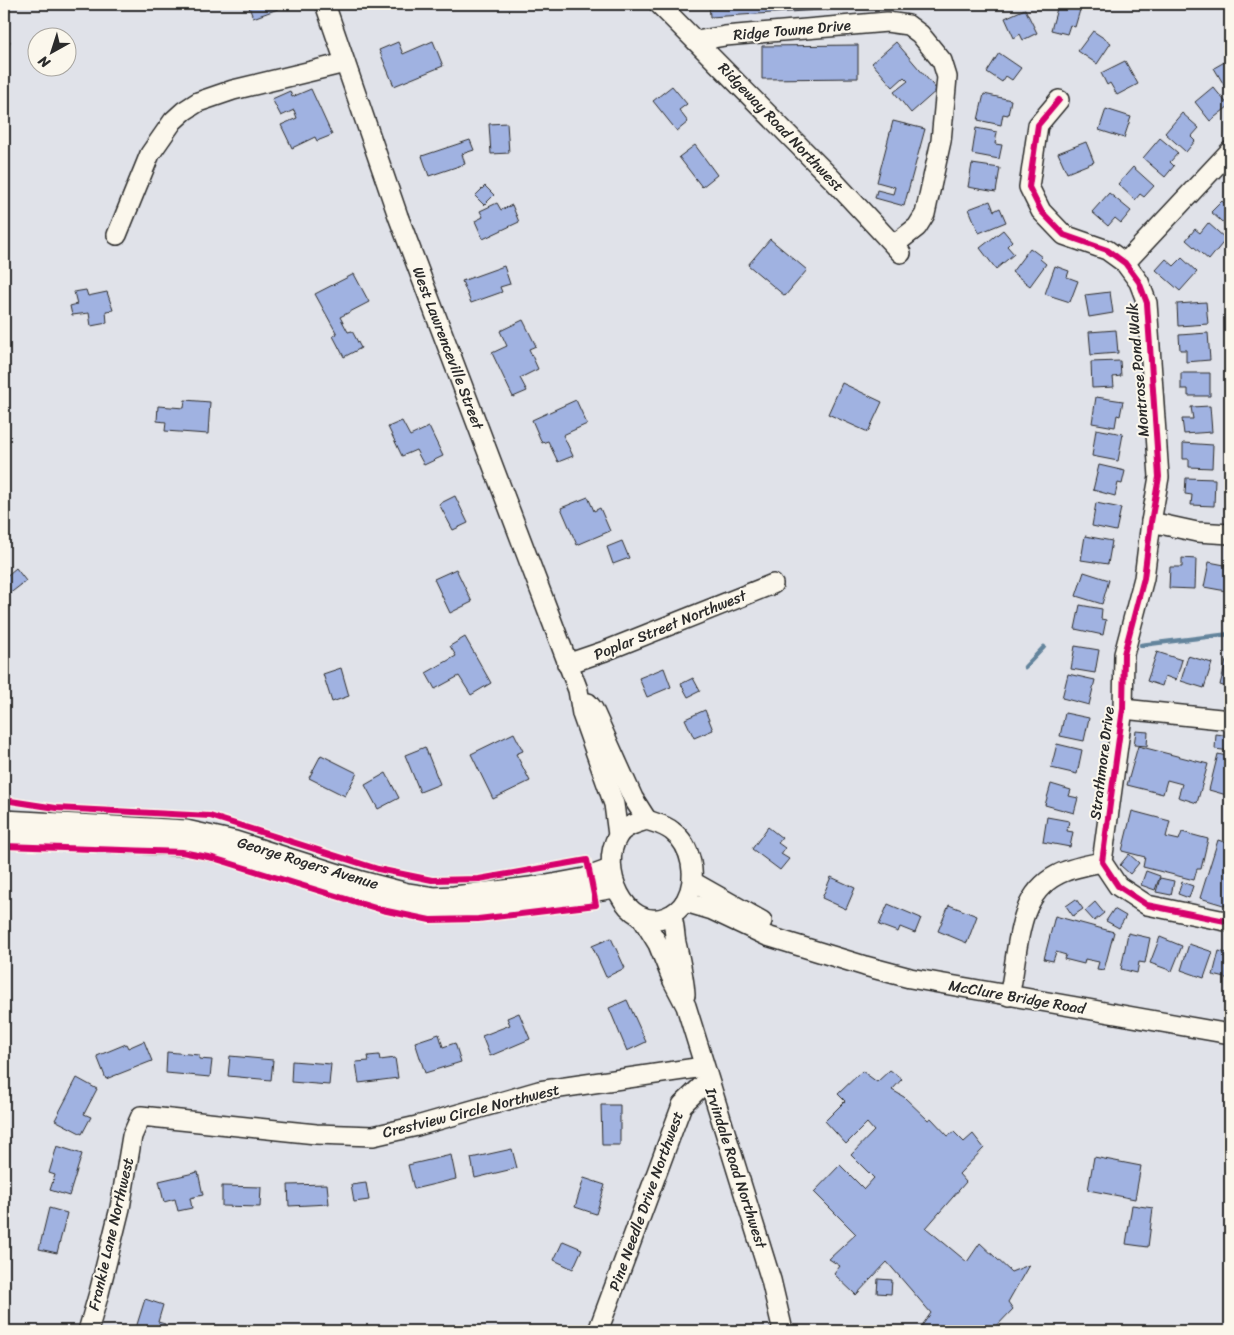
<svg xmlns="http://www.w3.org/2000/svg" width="1234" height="1335" font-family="Sriracha,sans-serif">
	<rect width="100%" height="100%" fill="#e0e2e9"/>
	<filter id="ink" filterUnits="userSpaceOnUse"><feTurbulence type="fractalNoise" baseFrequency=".02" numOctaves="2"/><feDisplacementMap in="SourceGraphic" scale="10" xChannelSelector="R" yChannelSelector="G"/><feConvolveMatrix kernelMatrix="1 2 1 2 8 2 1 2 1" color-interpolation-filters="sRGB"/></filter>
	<g filter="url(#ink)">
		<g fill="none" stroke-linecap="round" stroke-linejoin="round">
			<g stroke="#64849c" stroke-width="4.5">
				<polyline points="1141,645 1230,634"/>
				<polyline points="1025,667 1044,647"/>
			</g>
		</g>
		<g fill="#a0b2e1" stroke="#2b2b2b">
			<polygon points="248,4 289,4 289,5 253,18"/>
			<polygon points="709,4 898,4 898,5 710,17"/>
			<polygon points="1058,5 1080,10 1075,27 1070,25 1067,34 1051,30"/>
			<polygon points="1025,9 1037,33 1023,40 1020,34 1014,38 1005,18"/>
			<polygon points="1093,31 1111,43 1097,64 1078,51"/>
			<polygon points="4,40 10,41 6,57 4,56"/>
			<polygon points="433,41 443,66 394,86 379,50 398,42 403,54"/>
			<polygon points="896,42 937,90 911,113 894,92 908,81 904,77 893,87 872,63"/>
			<polygon points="858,45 858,78 762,79 762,46"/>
			<polygon points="999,53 1021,68 1012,80 1006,76 1002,82 987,72"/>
			<polygon points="1228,60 1230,64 1230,95 1214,68"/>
			<polygon points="1125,61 1138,84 1117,95 1110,83 1107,85 1101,73"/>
			<polygon points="672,86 687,104 679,110 688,122 677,131 653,101"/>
			<polygon points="1213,87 1229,106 1210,121 1195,102"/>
			<polygon points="311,89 332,135 317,141 315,137 292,148 281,125 297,118 294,110 281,116 272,99 290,91 292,97"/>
			<polygon points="984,94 1011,100 1008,115 1003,114 1001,125 978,120"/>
			<polygon points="1106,109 1131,117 1124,138 1099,130"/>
			<polygon points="1182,113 1199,128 1191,137 1195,141 1186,152 1165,133"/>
			<polygon points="893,121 925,129 904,206 875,198 877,190 893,194 895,187 877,182"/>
			<polygon points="507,123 509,153 491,154 489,124"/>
			<polygon points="976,128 997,132 995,144 1002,145 999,159 972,154"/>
			<polygon points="1160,138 1178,153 1170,162 1174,166 1165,177 1143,158"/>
			<polygon points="470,140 474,150 462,154 465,164 429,176 422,156"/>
			<polygon points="1086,142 1094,162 1067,173 1058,153"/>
			<polygon points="695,145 717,175 702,187 679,157"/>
			<polygon points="972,164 1000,168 996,192 968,187"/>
			<polygon points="1133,167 1154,186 1144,197 1140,194 1135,200 1118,184"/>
			<polygon points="485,186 494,195 484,205 475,196"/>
			<polygon points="1109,193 1131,211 1121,223 1115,218 1108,226 1092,212"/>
			<polygon points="990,201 994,211 1000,208 1006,222 979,233 969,209"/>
			<polygon points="1222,201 1227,206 1230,201 1230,229 1211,212"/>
			<polygon points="497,203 501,210 512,205 519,222 483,239 475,221 483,217 480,211"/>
			<polygon points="1208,223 1226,239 1209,260 1186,240 1195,229 1200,233"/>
			<polygon points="1003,230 1012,241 1007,246 1014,254 996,269 980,248"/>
			<polygon points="770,239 807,270 785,296 748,265"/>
			<polygon points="1030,248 1042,257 1040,259 1046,264 1030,286 1012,272"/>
			<polygon points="1182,258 1197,272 1180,291 1156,270 1166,259 1174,266"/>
			<polygon points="504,266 510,284 500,287 502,292 471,303 462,281"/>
			<polygon points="1055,266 1069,271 1067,277 1078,281 1070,302 1045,294"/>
			<polygon points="354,274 369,302 340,317 348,332 352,331 361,348 344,357 333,336 337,334 315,294"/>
			<polygon points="86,290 88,296 107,292 113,310 106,311 107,323 91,326 89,313 72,315 70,306 77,304 74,292"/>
			<polygon points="1110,292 1113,313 1089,317 1085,295"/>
			<polygon points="1206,302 1208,324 1178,326 1177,304"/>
			<polygon points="523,320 536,346 529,349 538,369 520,378 527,391 513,397 492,353 507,346 500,331"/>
			<polygon points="1116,330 1118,353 1091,355 1089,332"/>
			<polygon points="1208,333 1210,360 1186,362 1186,350 1180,350 1179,335"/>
			<polygon points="1120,361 1121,376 1113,377 1114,387 1092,388 1091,362"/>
			<polygon points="1181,373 1210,373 1210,396 1188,396 1188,389 1181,389"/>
			<polygon points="842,383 882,402 868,432 828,414"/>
			<polygon points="1096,397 1123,401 1120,416 1117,415 1115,427 1092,423"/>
			<polygon points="185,400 210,402 208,434 165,431 166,422 157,421 158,406 184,408"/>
			<polygon points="576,400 587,424 563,435 573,456 558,462 548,441 542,443 532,420"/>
			<polygon points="1210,406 1212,432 1184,434 1182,419 1193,419 1191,407"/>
			<polygon points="402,421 410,436 429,427 443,456 424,465 416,450 402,456 388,427"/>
			<polygon points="1096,429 1123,434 1118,461 1092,456"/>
			<polygon points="1183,443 1213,445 1212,468 1189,467 1189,459 1183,459"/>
			<polygon points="1099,465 1125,471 1122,484 1118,483 1115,496 1093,490"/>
			<polygon points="1186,478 1215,479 1214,506 1191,505 1192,495 1185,494"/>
			<polygon points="455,496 468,523 453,530 439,504"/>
			<polygon points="588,497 594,511 600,508 610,531 577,545 561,508"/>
			<polygon points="1096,503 1121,508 1116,531 1092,526"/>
			<polygon points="1085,536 1112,541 1108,564 1081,560"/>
			<polygon points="622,541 629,558 613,564 607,547"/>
			<polygon points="1182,558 1196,559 1195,589 1169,588 1170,567 1182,567"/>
			<polygon points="1209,562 1230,566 1226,591 1204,587"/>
			<polygon points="16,568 26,581 4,598 4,578"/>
			<polygon points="456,569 472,602 450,613 434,579"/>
			<polygon points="1084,572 1109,580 1102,604 1076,596"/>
			<polygon points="1080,605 1102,609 1101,619 1106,620 1103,635 1075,629"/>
			<polygon points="465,637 491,683 471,695 459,676 435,689 426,673 456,656 450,646"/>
			<polygon points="1075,646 1099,650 1095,673 1071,669"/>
			<polygon points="1157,652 1182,660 1176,680 1165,676 1162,686 1147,681"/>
			<polygon points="1188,656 1212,663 1204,688 1181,681"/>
			<polygon points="1226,661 1230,662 1230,688 1220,685"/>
			<polygon points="341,668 349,696 332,702 323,674"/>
			<polygon points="664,668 671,687 647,697 639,678"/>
			<polygon points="1068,674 1095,680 1089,705 1062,698"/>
			<polygon points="693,678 700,691 688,697 681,684"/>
			<polygon points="705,710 713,730 694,738 685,719"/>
			<polygon points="1065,713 1089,718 1084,741 1060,736"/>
			<polygon points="1136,731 1148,732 1147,746 1134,745"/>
			<polygon points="514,733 523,751 516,754 530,781 493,799 471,754"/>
			<polygon points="1216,734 1230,736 1230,751 1215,749"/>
			<polygon points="1057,744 1082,750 1077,774 1051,768"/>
			<polygon points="1138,746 1208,764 1197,803 1178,797 1182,784 1167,780 1163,794 1127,785"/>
			<polygon points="425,747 440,784 420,792 405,755"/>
			<polygon points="1218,754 1230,757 1230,796 1209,790"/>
			<polygon points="321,755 357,773 345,796 309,778"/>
			<polygon points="386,773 399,798 378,809 365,785"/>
			<polygon points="1051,784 1071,790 1069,796 1078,798 1074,813 1045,805"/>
			<polygon points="1132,811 1170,821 1166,837 1179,840 1182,832 1208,839 1201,869 1197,869 1194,880 1143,867 1145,857 1122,851"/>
			<polygon points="1047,817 1069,821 1067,831 1073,832 1070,847 1043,842"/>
			<polygon points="768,827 782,838 778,843 785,848 781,854 789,859 780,870 752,849"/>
			<polygon points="1218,840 1230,844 1230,907 1200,898"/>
			<polygon points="1129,854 1139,863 1130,874 1120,865"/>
			<polygon points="1146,871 1160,876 1155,890 1141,885"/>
			<polygon points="831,877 855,888 846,909 822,898"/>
			<polygon points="1160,878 1174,881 1171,895 1156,892"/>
			<polygon points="1182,882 1193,886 1189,898 1178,894"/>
			<polygon points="1076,899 1083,909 1073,916 1066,906"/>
			<polygon points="1095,902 1104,913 1094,921 1085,911"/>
			<polygon points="888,904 921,918 915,933 900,927 898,932 879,925"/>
			<polygon points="949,905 977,916 967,943 938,931"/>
			<polygon points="1114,909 1126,916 1119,928 1106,921"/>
			<polygon points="1055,916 1114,932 1104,970 1097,969 1099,962 1085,959 1084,964 1064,959 1066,955 1056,952 1053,961 1044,959"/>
			<polygon points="1128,933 1150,938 1145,963 1139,962 1137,973 1121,969"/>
			<polygon points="1160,937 1182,946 1172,971 1150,963"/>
			<polygon points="611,938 625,968 606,977 592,946"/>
			<polygon points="1189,944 1213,952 1204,978 1181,970"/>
			<polygon points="1219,951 1230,954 1230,979 1213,975"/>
			<polygon points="627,1000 646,1042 627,1051 609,1008"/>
			<polygon points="519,1013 530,1039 490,1056 482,1036 510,1025 507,1018"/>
			<polygon points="439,1034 443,1047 455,1043 461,1062 425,1073 415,1042"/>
			<polygon points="144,1041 152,1061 106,1079 97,1056 126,1044 128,1048"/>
			<polygon points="167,1052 199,1055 199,1059 212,1060 210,1077 166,1073"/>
			<polygon points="379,1055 380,1060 395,1058 398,1078 359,1083 356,1062 369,1061 368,1056"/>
			<polygon points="230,1056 273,1060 271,1080 228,1076"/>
			<polygon points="292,1061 331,1064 329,1085 291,1082"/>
			<polygon points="890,1070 902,1079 892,1090 904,1097 928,1120 931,1118 948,1136 954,1132 964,1142 973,1134 984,1148 959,1174 966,1182 926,1228 967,1262 980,1243 1011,1272 1029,1265 1008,1302 1013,1309 992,1331 918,1331 931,1313 887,1262 856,1295 834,1274 840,1266 829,1259 856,1234 814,1192 840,1165 864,1189 874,1178 851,1155 874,1131 867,1123 846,1144 825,1121 845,1101 838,1094 862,1071 877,1082"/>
			<polygon points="77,1078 97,1089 84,1114 91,1117 82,1134 55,1120"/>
			<polygon points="601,1105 620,1105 620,1145 602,1145"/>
			<polygon points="57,1146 82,1154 69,1196 50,1190 55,1175 49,1173"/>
			<polygon points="512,1149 517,1168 475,1178 471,1158"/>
			<polygon points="451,1155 456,1179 414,1189 408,1165"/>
			<polygon points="1094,1157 1141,1166 1135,1199 1088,1190"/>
			<polygon points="198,1172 203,1195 190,1198 192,1208 178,1211 175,1199 164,1202 159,1181"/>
			<polygon points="584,1178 605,1185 596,1214 575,1207"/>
			<polygon points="366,1183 369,1200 354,1202 351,1185"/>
			<polygon points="327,1184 329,1204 289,1206 288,1185"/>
			<polygon points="222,1186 261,1187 260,1207 222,1206"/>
			<polygon points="1132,1205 1153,1208 1148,1247 1126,1244"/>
			<polygon points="49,1208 67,1213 57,1253 39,1249"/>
			<polygon points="563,1241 582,1249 573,1269 554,1260"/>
			<polygon points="878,1279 892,1280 891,1294 877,1293"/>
			<polygon points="145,1299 163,1305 158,1322 165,1324 162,1331 135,1331"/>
		</g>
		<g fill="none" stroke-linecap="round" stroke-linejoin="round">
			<defs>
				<g id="minor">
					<polyline points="325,4 398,216 578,690 582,714 614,804 618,835"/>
					<polyline points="659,4 832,179 901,253"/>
					<polyline points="696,41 725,36 887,22 908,25 920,34 942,61 947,77 941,141 925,214 917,227 894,245"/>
					<polyline points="1059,100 1038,125 1029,187 1041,211 1064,235 1107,250 1125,263 1139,282 1147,303 1159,477 1151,522 1144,578 1124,654 1123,709 1102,862 1118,886 1147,905 1230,922"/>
					<polyline points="117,235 150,154 173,121 184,111 198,102 233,90 345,63"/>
					<polyline points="1125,263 1230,151"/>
					<polyline points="1151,522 1197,532 1230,534"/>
					<polyline points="567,664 605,651 773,584"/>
					<polyline points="588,703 593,709 633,798 647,820"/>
					<polyline points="1123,709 1230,720"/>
					<polyline points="4,820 186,830 235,841 361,881 407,893 434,897 454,896 547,885 585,878 610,869"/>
					<path d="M647,820C655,823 665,825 672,831C692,846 698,878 686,900C682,907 674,914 666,917C625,932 598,867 618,836C624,826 637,823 647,820Z"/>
					<polyline points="4,838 188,846 227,854 398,905 440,911 465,911 499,907 615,888"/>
					<polyline points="693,882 762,921"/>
					<polyline points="685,902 712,910 767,936 865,966 910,978 1230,1034"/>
					<path d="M671,915C675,924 674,933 676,943C680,960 684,977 685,995"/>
					<polyline points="642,918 658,944 673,981 686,1006 771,1280 783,1331"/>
					<path d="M1009,996C1019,955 1014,897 1057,875C1069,868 1088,865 1102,862"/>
					<polyline points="88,1331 99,1293 120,1208 132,1136 141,1116 316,1134 373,1136 417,1126 539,1091 703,1067"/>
					<polyline points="598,1331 682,1105 708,1080"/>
				</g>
			</defs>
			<use href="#minor" stroke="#2b2b2b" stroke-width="22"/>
			<use href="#minor" stroke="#fbf7ec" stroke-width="19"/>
			<defs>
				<g id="cycleway">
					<polyline points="1059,100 1038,125 1029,187 1041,211 1064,235 1107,250 1125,263 1139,282 1147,303 1159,477 1151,522 1144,578 1124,654 1123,709 1102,862 1118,886 1147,905 1230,922"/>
					<polyline points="4,800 56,808 210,816 378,869 432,880 479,879 587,860 596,905 478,919 430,920 382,910 213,858 182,852 4,846"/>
				</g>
			</defs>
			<use href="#cycleway" stroke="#fbf7ec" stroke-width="9"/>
			<use href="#cycleway" stroke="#d6006c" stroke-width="6"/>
		</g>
	</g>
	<g text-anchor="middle" stroke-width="4" stroke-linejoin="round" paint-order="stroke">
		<g font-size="15" fill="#2b2b2b" stroke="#fbf7ec">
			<text transform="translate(792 30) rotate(-5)" y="5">Ridge Towne Drive</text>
			<text transform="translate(781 127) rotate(46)" y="5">Ridgeway Road Northwest</text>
			<text transform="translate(448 348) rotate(69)" y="5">West Lawrenceville Street</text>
			<text transform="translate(1138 370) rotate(-95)" y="5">Montrose Pond Walk</text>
			<text transform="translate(670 625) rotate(-22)" y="5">Poplar Street Northwest</text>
			<text transform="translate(1102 763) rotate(-83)" y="5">Strathmore Drive</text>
			<text transform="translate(308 863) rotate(17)" y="5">George Rogers Avenue</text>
			<text transform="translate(1017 997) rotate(10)" y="5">McClure Bridge Road</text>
			<text transform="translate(471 1111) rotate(-14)" y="5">Crestview Circle Northwest</text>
			<text transform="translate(736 1168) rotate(72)" y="5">Irvindale Road Northwest</text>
			<text transform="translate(646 1201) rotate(-70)" y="5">Pine Needle Drive Northwest</text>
			<text transform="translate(111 1234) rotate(-77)" y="5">Frankie Lane Northwest</text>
		</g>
	</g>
	<rect width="1234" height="1335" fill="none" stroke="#fbf7ec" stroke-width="20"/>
	<rect x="10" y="10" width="1214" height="1315" fill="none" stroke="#2b2b2b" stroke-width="2" filter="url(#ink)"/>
	<g transform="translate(52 52) rotate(219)"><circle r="24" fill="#fbf7ec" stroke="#a8a59f"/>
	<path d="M0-4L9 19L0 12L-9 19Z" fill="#2b2b2b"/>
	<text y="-8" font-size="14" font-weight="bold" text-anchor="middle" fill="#2b2b2b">N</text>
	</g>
</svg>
